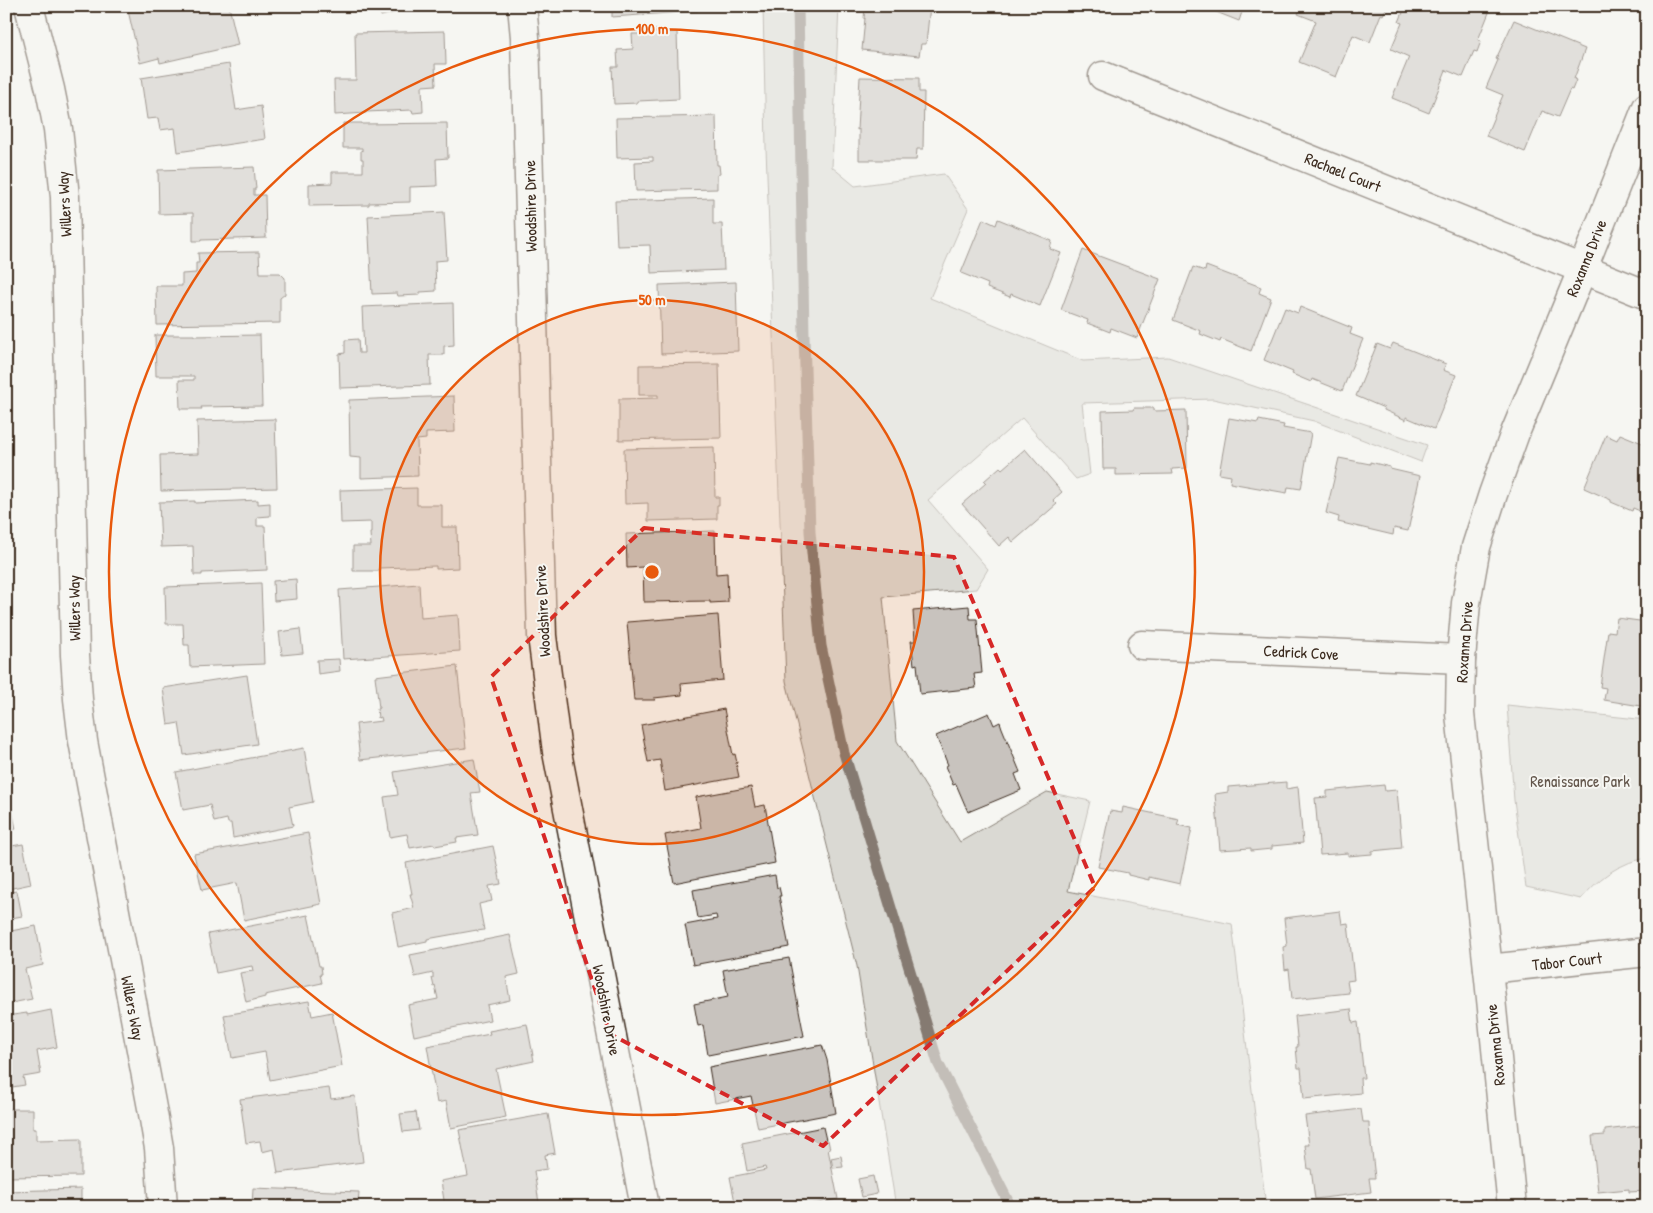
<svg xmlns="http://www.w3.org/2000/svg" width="1653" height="1213" font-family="'Patrick Hand',sans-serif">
	<rect width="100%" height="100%" fill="#f6f6f2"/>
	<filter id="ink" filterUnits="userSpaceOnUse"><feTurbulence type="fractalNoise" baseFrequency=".02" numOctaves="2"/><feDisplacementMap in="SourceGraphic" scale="10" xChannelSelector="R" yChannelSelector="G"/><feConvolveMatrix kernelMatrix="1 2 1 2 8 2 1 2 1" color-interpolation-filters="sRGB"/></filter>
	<g filter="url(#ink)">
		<g fill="#dad9d3" stroke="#8a8278">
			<polygon points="763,6 839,6 832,167 855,186 944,174 968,209 930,298 1083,361 1168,357 1427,445 1421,462 1314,421 1213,399 1082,403 1090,474 1076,479 1022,418 928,500 988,569 976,589 883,597 897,741 960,842 1047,792 1090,801 1068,891 1232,924 1266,1207 896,1207 857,966 786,681 766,148"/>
			<path d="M1507,705L1647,720V858C1639,860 1631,861 1624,865C1607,872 1593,885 1581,899L1526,887L1514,800Z"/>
		</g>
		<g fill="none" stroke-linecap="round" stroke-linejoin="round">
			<polyline stroke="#857a71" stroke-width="11" points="798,6 804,335 810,532 821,646 844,753 938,1063 1011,1207"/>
		</g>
		<g fill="#c8c3be" stroke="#3b2a1e">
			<polygon points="127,6 229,6 238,45 160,63 159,58 140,63"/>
			<polygon points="378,6 421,6 381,16"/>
			<polygon points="612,6 698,6 698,11 612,17"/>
			<polygon points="865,6 930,6 926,44 921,44 919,56 862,50 865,18 864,19"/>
			<polygon points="1201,6 1244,6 1239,21"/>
			<polygon points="1301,6 1387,6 1383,15 1381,14 1370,42 1353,35 1336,77 1299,62 1316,21 1298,14"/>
			<polygon points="1409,6 1479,6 1490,10 1478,40 1481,41 1477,52 1474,51 1463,77 1446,70 1429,113 1392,98 1409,57 1391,49 1402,23 1399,22 1404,10 1407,11"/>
			<polygon points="1514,20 1585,49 1574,79 1576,80 1572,90 1570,89 1558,117 1542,111 1525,152 1486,136 1503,95 1486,88 1498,60 1496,59"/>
			<polygon points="651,30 659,30 659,33 677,32 679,99 638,101 638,103 614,104 612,67 618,67 617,50 633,49 632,34 651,34"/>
			<polygon points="445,31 446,64 435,64 436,85 422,86 423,112 413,113 412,110 366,112 366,113 335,115 334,80 356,80 355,33"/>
			<polygon points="229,64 236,110 261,106 265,139 178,152 175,128 160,130 158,118 147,119 141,78"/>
			<polygon points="860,77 919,78 919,92 924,92 923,149 917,149 916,160 859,160 859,129 857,130"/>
			<polygon points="716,116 717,165 719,165 720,174 717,175 717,189 636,191 635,162 653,161 653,157 617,158 616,118"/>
			<polygon points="343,123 362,123 362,124 447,123 448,158 436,159 437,186 410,187 410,202 369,203 369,205 309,206 309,184 332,183 332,172 363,172 363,159 361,159 361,150 362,151 362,148 343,148"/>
			<polygon points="254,167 256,189 254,189 254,195 265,195 266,238 201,240 201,241 193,241 193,213 159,214 158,170"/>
			<polygon points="713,198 713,224 722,224 724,270 651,273 650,245 617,246 615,201"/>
			<polygon points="444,212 447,260 435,261 436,291 420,292 420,295 398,296 397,293 372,294 368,216"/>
			<polygon points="983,219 996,225 998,219 1052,241 1050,249 1061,253 1040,306 1011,294 1010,297 987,288 988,284 961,273"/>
			<polygon points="1083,250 1160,279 1137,338 1111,328 1110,332 1087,323 1088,320 1061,310"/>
			<polygon points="259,252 260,273 280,273 285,278 285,294 280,298 280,323 157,325 156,286 182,286 182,274 196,273 196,263 199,263 198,253"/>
			<polygon points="1206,266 1261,287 1259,293 1271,298 1251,351 1221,339 1220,342 1200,334 1201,331 1173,320 1193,267 1205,271"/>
			<polygon points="736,282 738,351 661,354 659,285"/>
			<polygon points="453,303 454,345 444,346 444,355 429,355 430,385 340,388 339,354 345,353 345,340 358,339 359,353 364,353 362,307"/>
			<polygon points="1300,307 1352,328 1350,334 1363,339 1342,391 1312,379 1311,382 1292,374 1293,372 1264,360 1285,308 1298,313"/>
			<polygon points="155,335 194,335 194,336 260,335 262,406 201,407 202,409 180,409 179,380 194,380 194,376 156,376"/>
			<polygon points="1393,343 1446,364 1443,370 1456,375 1434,429 1406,417 1406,420 1384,410 1384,408 1356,396 1377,344 1390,349"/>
			<polygon points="719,364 721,438 619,440 619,399 658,398 658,395 639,395 639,365"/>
			<polygon points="454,396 455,432 426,433 426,439 417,440 418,476 361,478 361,458 350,457 349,400"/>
			<polygon points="1134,408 1154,408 1154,411 1186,410 1187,468 1172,469 1173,474 1116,475 1116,469 1103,469 1102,411 1133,410"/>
			<polygon points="1229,418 1258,423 1259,420 1284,425 1283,428 1311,433 1301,489 1288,487 1287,493 1230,483 1231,476 1219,474"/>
			<polygon points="275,419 277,488 161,491 160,455 198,454 197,421"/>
			<polygon points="1620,434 1647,445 1647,514 1633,508 1632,511 1611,502 1611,500 1584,488 1606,435 1617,440"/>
			<polygon points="714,447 715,497 719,497 719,505 717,505 717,519 648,521 648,503 625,504 624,449"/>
			<polygon points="1025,449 1062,492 1053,500 1057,504 1013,542 1009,537 999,546 962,504 986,483 984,481 1000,467 1002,469"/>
			<polygon points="1339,458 1370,464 1370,462 1390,467 1390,469 1420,476 1408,531 1394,528 1393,535 1338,522 1339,517 1326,513"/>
			<polygon points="417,488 417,505 442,505 442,527 457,527 458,568 436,569 436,566 379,568 379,571 353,571 353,546 371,546 370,533 371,533 371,522 341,523 340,490"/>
			<polygon points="258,500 258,504 270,503 270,516 257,517 257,526 265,526 267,570 202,573 202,575 194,575 193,546 161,547 159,502 195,501 195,503"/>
			<polygon points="715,531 716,574 727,573 728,602 710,603 710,601 644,602 643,567 627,568 626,534"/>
			<polygon points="296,579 297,599 274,601 273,581"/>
			<polygon points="261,583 264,664 190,667 189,645 184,645 183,624 166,624 165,587"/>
			<polygon points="419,584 421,618 458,615 460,651 343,659 339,590"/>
			<polygon points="969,606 970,619 977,619 982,673 974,674 976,688 920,694 917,664 914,665 911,641 915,641 913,611"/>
			<polygon points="718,615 723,680 681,684 682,695 654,698 655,700 634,700 627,622"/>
			<polygon points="1617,618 1647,622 1647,707 1604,700 1606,688 1600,687 1608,631 1615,632"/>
			<polygon points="300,629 303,653 282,655 279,632"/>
			<polygon points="339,659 340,671 318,674 317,660"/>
			<polygon points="457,666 466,748 360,760 356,724 382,721 381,717 378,718 377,709 379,708 375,676"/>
			<polygon points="247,675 257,744 184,755 179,723 168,725 163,688"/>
			<polygon points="724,709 733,755 735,754 737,763 736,763 739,777 665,791 660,760 648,762 641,725"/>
			<polygon points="989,713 994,725 1000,722 1002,728 1020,772 1015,774 1021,790 968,812 956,784 953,785 945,766 948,765 936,736"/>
			<polygon points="304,748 313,802 289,807 293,826 233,838 231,823 228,823 227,819 214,822 210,805 183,810 176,772"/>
			<polygon points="474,759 480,792 471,793 478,835 456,838 457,842 435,846 434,844 410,848 407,834 390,837 384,797 398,795 394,772"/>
			<polygon points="1286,782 1286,789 1298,787 1303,843 1272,846 1272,849 1251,851 1251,848 1220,850 1215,794 1228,792 1228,787"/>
			<polygon points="1384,785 1385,791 1397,790 1402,848 1372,851 1372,854 1348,856 1348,853 1320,855 1315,798 1327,797 1327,791"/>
			<polygon points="751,787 755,807 765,805 775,863 674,883 665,835 701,828 696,797"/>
			<polygon points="9,796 16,829 6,831 6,797"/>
			<polygon points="1123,807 1179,819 1177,825 1192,828 1180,884 1149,877 1149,880 1128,875 1128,873 1098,867 1110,811 1122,813"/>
			<polygon points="308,833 321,904 244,920 237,883 202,890 194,854"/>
			<polygon points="23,844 31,884 8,889 9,892 17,891 22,916 6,919 6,847"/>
			<polygon points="493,846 501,884 489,886 492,901 479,904 484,930 477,931 477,930 427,939 427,941 398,947 392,913 414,908 410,894 412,894 406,863"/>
			<polygon points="775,875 777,888 779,887 781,896 779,896 789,947 693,965 685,925 717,919 716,915 698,918 693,890"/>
			<polygon points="1340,911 1342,924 1348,923 1354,980 1347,981 1349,993 1292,999 1289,969 1285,970 1283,947 1287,946 1284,918"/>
			<polygon points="308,915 319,966 321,966 322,974 320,974 322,983 265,995 265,997 246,1002 240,973 253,971 252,966 216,973 208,934"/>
			<polygon points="36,926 43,965 25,969 32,999 6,1004 6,932"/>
			<polygon points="510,935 519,974 506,977 510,1000 487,1005 490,1020 414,1036 408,1005 438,999 435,986 434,987 432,978 433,978 433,973 415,977 410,955"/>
			<polygon points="789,958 804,1036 708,1055 703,1025 698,1026 694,1004 728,997 723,970"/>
			<polygon points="309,1001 312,1016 332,1012 342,1066 270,1080 265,1052 232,1058 224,1015"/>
			<polygon points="1351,1009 1353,1023 1358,1022 1364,1078 1360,1078 1361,1093 1304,1099 1301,1068 1298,1068 1296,1047 1298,1047 1295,1016"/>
			<polygon points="51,1010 57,1047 37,1051 41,1074 23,1077 25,1085 6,1088 6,1016 27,1013 27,1015"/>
			<polygon points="527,1024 534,1061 496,1069 506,1117 451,1128 446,1101 437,1103 427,1046 490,1034 489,1031"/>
			<polygon points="822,1045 827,1060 836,1113 758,1128 751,1096 715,1103 709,1067"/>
			<polygon points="329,1088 331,1099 355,1096 363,1162 278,1173 274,1149 262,1152 260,1141 246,1143 240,1099"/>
			<polygon points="6,1109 33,1109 33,1129 36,1129 36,1140 81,1139 81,1176 6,1177"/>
			<polygon points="1361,1109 1363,1122 1369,1122 1369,1126 1375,1178 1369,1178 1371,1192 1315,1199 1311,1169 1308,1169 1305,1145 1309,1145 1305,1116"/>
			<polygon points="416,1112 419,1130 403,1132 400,1114"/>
			<polygon points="548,1114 555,1153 545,1155 547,1169 534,1171 539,1203 517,1207 445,1207 441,1181 468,1176 459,1130"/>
			<polygon points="1647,1125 1647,1191 1629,1192 1629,1189 1598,1192 1592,1136 1605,1135 1605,1130"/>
			<polygon points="823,1127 826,1140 828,1140 830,1149 828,1149 838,1199 800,1207 736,1207 730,1177 766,1170 765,1167 747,1171 742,1143"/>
			<polygon points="841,1156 843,1167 833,1168 831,1158"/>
			<polygon points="873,1176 877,1194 862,1197 858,1179"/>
			<polygon points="253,1188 359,1192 358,1207 252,1207"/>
			<polygon points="81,1189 81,1207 6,1207 6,1191"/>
		</g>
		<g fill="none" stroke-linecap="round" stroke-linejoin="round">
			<defs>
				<g id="minor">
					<polyline points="29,6 50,89 58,129 65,197 75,655 78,699 83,741 152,1108 159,1148 163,1207"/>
					<polyline points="522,6 525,37 542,636 557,752 645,1207"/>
					<polyline points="1103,76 1647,295"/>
					<polyline points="1142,645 1461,659"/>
					<polyline points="1488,969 1647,952"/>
					<polyline points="1512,1207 1488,969 1460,714 1461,659 1466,603 1476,547 1493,494 1515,433 1583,268 1647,107"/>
				</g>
			</defs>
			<use href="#minor" stroke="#3b2a1e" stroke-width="31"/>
			<use href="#minor" stroke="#f6f6f2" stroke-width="28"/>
		</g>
	</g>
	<path d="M0 0H1653V1213H0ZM644,528L954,557L1095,887L823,1146L610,1034L491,677Z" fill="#f6f6f2" fill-opacity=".55" fill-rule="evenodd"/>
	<path fill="none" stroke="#d62828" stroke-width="4" stroke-dasharray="10 6" stroke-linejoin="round" d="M644,528L954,557L1095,887L823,1146L610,1034L491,677Z"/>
	<circle cx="652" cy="572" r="272" fill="#e8590c" fill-opacity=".12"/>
	<g fill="none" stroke="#e8590c" stroke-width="2.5">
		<circle cx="652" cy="572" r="272"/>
		<circle cx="652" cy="572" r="543"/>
	</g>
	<g text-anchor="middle" stroke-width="4" stroke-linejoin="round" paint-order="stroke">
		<g font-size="16" fill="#3b2a1e" stroke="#f6f6f2">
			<text transform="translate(1343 172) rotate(22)" y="6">Rachael Court</text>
			<text transform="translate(64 204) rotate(-93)" y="6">Willers Way</text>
			<text transform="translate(530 206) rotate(-91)" y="6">Woodshire Drive</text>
			<text transform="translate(1586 258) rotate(-68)" y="6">Roxanna Drive</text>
			<text transform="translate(74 608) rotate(-91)" y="6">Willers Way</text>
			<text transform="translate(542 611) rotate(-93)" y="6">Woodshire Drive</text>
			<text transform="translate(1464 642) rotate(-86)" y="6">Roxanna Drive</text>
			<text transform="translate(1301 652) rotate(3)" y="6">Cedrick Cove</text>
			<text transform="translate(1567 961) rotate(-6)" y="6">Tabor Court</text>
			<text transform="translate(133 1008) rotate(79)" y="6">Willers Way</text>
			<text transform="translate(607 1010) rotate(79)" y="6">Woodshire Drive</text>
			<text transform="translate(1495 1045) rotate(-96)" y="6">Roxanna Drive</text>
		</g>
		<g font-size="16" fill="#63564b" stroke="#f6f6f2">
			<text x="1580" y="787">Renaissance Park</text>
		</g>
	</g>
	<circle cx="652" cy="572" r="8" fill="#e8590c" stroke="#f6f6f2" stroke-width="2.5"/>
	<g font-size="15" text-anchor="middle" font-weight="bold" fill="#e8590c" stroke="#f6f6f2" stroke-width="4" stroke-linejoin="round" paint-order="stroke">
		<text x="652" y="34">100 m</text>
		<text x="652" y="305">50 m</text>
	</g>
	<rect width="1653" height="1213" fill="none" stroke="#f6f6f2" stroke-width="25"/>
	<rect x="12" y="12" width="1628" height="1188" fill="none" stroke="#3b2a1e" stroke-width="2" filter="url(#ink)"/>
</svg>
